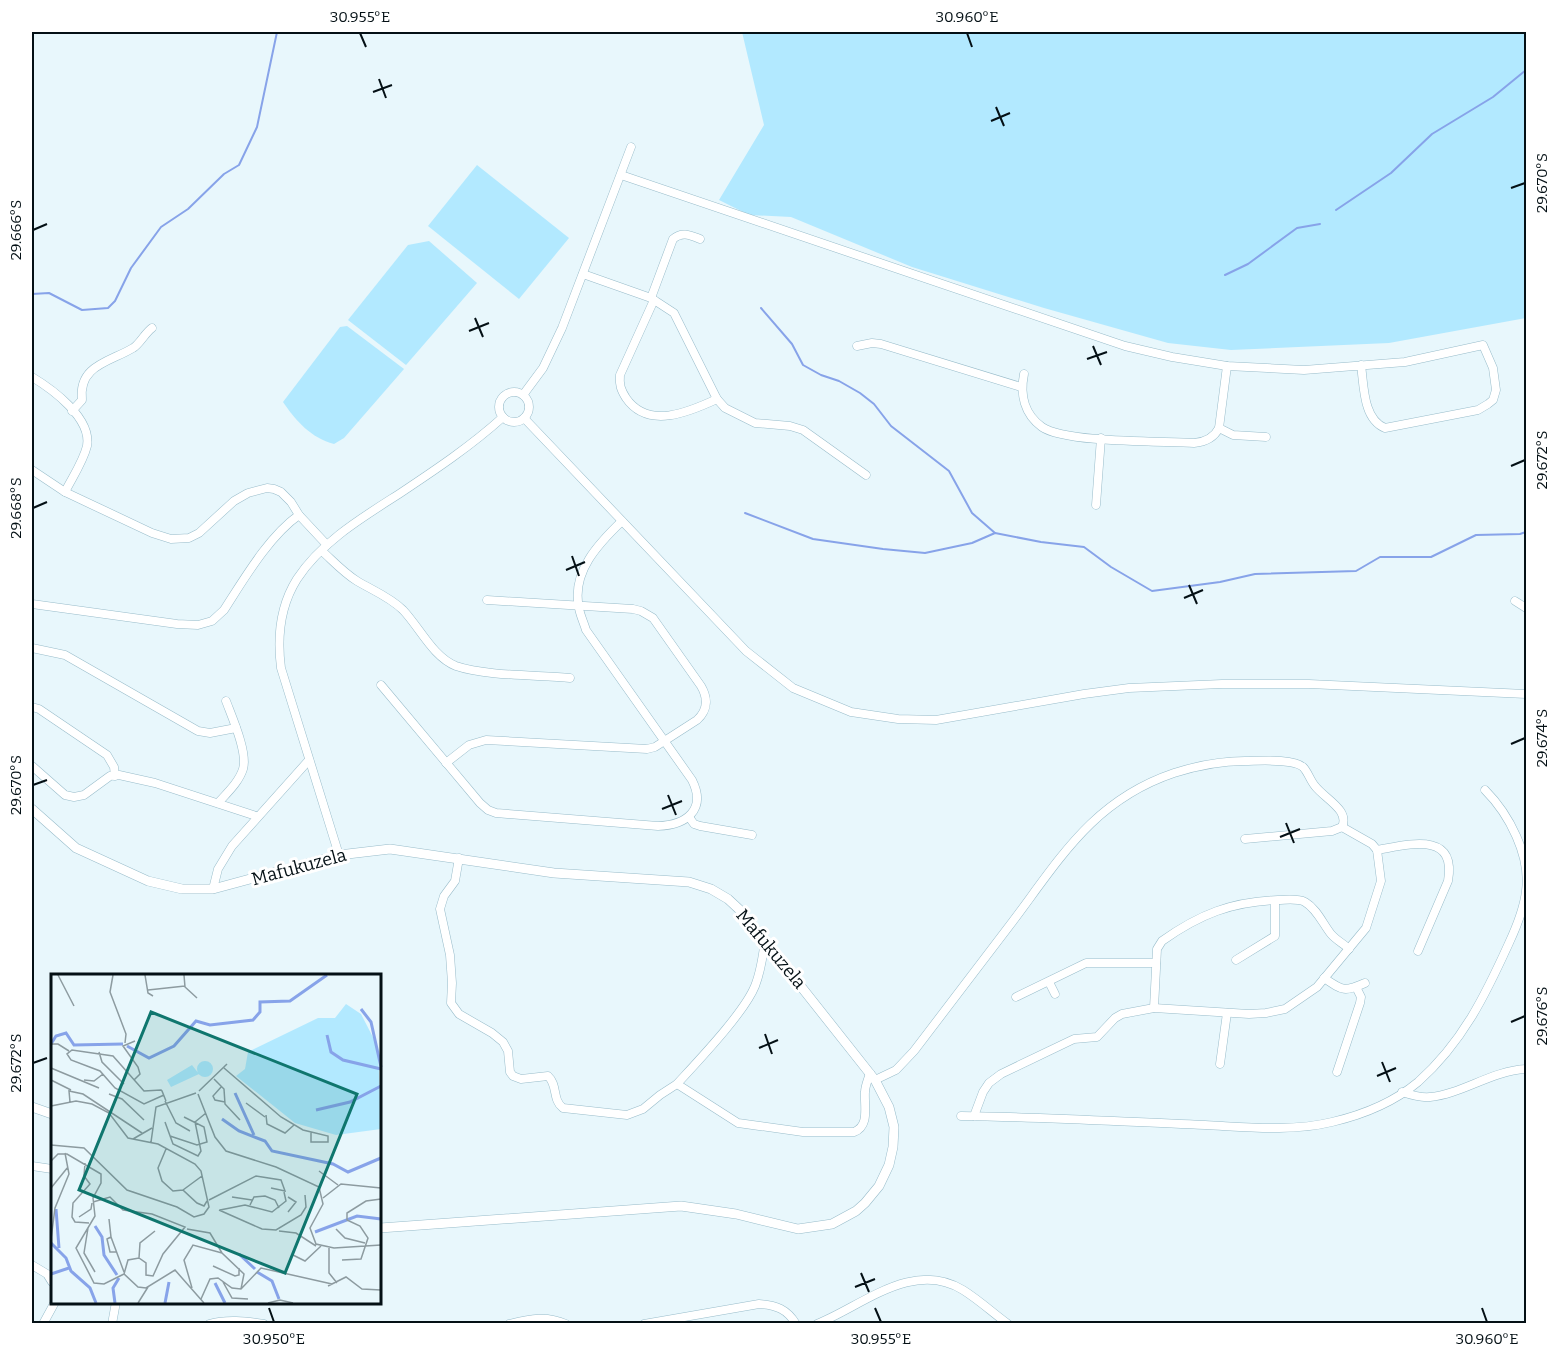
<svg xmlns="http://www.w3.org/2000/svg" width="1558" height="1355" font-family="Bitter,serif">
	<rect width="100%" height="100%" fill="#e8f7fc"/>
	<g fill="#b2e9ff">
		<polygon points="742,32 1526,32 1526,318 1389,343 1231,350 1168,343 1044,308 912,267 791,217 749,215 719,200 764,125"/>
		<polygon points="477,165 569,238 519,299 428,226"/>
		<polygon points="429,241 477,283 406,365 348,320 408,245"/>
		<path d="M347,326L404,369L344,438L334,444C311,438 296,421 283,402L340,327Z"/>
	</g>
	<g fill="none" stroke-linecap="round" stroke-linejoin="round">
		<g stroke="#87a3e9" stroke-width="2">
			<polyline points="1336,210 1391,173 1432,134 1493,97 1526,70"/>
			<polyline points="1225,275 1248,264 1297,228 1320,224"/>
			<polyline points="32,294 49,293 82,310 108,308 115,301 131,268 161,227 188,209 224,174 239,165 257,127 277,32"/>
			<polyline points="761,308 792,344 803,365 821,375 839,381 860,393 874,404 891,426 949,471 972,513 995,533"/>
			<polyline points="745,513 813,539 883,549 925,553 972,543 995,533 1041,542 1084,547 1111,567 1152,591 1220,582 1255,574 1356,571 1380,557 1431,557 1476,535 1520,534 1526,532"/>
		</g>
		<defs>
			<g id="minor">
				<path d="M621,175L1125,346L1172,357L1227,366L1304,370L1405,362L1483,345L1493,368L1496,390L1493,400L1488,404L1478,410L1385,428C1363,419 1364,386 1361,365"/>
				<polyline points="583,274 651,298 674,313 717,399 725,408 755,423 790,426 803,430 866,475"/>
				<path d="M651,298L673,239C682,231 690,235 700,239"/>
				<path d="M654,300L620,375C619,385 621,390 626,398C648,430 689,412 717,399"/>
				<polyline points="857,346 872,343 881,344 1021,387"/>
				<path d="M1024,374C1020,394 1024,414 1042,427C1065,443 1162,441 1194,443C1205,442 1214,438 1219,428L1227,366"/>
				<path d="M32,377C52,389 92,418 87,446C83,462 72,478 65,492"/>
				<circle cx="514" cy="407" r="15"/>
				<polyline points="523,395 543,368 562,328 631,147"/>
				<path d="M72,411L82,400C78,365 110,362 133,348C139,345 145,333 152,328"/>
				<polyline points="524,418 746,651 793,688 851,712 898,719 936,720 1084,694 1129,688 1222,684 1309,684 1526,694"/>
				<polyline points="1219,428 1233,435 1266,437"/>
				<polyline points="32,470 65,492 152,533 171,539 189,538 199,533 234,501 248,493 267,488 274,489 281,492 291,502 299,515 327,545"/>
				<polyline points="1096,505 1101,438"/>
				<path d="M322,551C333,561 344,573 357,581C372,590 390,597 403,610C420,628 433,657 456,666C485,676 538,675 570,678"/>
				<polyline points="1515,601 1526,608"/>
				<path d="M32,604L177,624L198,625L212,621L224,610C244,579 269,536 299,515"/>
				<polyline points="32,648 65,655 198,731 210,733 236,728"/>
				<path d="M381,685L480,803L488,810L496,813L658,826C686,825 707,810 692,780L586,630C584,623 580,615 579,608C571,572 599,543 622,521"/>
				<polyline points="32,707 39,709 107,755 114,767 115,776"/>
				<path d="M446,763L469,745L486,740L647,749L655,747L697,720C708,710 708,698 701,686L653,618L641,611L633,609L487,600"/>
				<polyline points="32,766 65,795 74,797 84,795 110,776 119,775 155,783 256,816"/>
				<path d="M218,803C227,793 239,782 243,769C248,753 232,717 226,701"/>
				<polyline points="689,817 694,824 700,826 752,835"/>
				<path d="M1377,850C1407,845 1457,830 1448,881L1418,951"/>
				<path d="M339,855L281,668C277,637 280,606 297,579C321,542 363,517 399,494C435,470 471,446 503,417"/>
				<path d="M459,858L455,881L444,896L440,909L450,955L452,983L451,1003L459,1014L492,1033L503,1042L508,1051L510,1072L513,1076L521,1079L548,1076C558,1085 552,1100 563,1108L627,1115L643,1109L660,1095L677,1084"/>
				<polyline points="213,889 218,869 232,846 309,760"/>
				<path d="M765,940C763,956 761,971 755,986C744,1013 698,1061 677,1084L738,1123L803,1132H854C870,1126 864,1106 865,1092C865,1086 868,1080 870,1073"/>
				<polyline points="1236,960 1275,936 1275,901"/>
				<path d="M1324,978C1343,991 1344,992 1365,983"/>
				<polyline points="1049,982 1055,994"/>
				<polyline points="1016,997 1086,963 1156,963"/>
				<path d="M1154,1008L1157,949L1162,941C1200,914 1231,902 1278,900C1286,900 1297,898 1305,902C1317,909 1323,924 1331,934C1336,940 1344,944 1349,949"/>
				<polyline points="1220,1064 1227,1013"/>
				<polyline points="1337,1072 1360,1003 1361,997 1356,987"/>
				<path d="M875,1080L896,1070L914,1051C947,1007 980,964 1013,921C1061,857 1094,800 1174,773C1196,766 1221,761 1245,761C1258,761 1293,758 1303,767C1308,772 1310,780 1315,786C1325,799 1350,810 1342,827L1332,831L1245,839"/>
				<path d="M1402,1092C1411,1095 1421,1098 1430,1097C1462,1094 1491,1071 1526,1069"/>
				<path d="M961,1116C1042,1117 1124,1122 1205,1125C1247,1127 1291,1132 1332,1122C1362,1115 1394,1102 1418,1082C1462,1043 1485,996 1509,943C1516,928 1524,908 1526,891C1531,856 1509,814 1485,790"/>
				<polyline points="974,1116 983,1092 989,1083 1001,1074 1074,1039 1097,1037 1115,1018 1122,1014 1154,1008 1249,1014 1266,1013 1285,1009 1317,987 1366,928 1381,881 1377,850 1372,844 1342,827"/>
				<polyline points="32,1166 52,1169"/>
				<polyline points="32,1265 47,1274 52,1282"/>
				<polyline points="43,1324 55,1302"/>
				<polyline points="112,1324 116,1302"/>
				<path d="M209,1324C227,1319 245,1321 264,1324"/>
				<path d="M509,1324C530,1319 546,1315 566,1324"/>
				<path d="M644,1324L759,1304C776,1305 787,1309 796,1324"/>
				<path d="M817,1324C862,1306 913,1259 963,1290C979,1300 993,1313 1008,1324"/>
			</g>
			<g id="major">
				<polyline points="32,809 76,848 148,881 182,889 213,889 339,855 390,849 554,873 689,882 711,889 728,899 742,912 875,1080 889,1107 894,1127 893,1147 889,1165 879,1186 865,1203 856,1211 832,1224 798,1229 736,1214 681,1206 380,1228"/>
				<polyline points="32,1107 52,1114"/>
			</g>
		</defs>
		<use href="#minor" stroke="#98bcca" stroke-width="9"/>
		<use href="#major" stroke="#98bcca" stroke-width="10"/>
		<use href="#minor" stroke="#fff" stroke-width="8"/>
		<use href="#major" stroke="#fff" stroke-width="9"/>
	</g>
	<path fill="none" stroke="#041015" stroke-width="2" d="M360,33L366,47M967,33L972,47M379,79L386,98M373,92L392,85M996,107L1004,126M991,121L1010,113M1511,188L1525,183M33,230L47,224M475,318L483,337M469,331L489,323M1093,346L1101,365M1087,359L1107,352M1511,466L1525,460M33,508L47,502M572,556L579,576M566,570L585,562M1189,585L1197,604M1184,598L1203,590M1511,744L1525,738M33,785L47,780M668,795L676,815M662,809L682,801M1286,823L1294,843M1280,837L1300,829M1511,1022L1525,1016M765,1034L772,1054M759,1048L778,1040M1382,1062L1390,1082M33,1063L47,1058M1377,1076L1396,1068M861,1273L869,1292M855,1287L875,1279M269,1308L274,1322M875,1308L881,1322M1482,1308L1487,1322"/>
	<g text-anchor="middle" stroke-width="6" stroke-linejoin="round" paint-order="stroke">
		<g font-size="18" fill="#041015" stroke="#fff">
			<text transform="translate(299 867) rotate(-15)" y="6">Mafukuzela</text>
			<text transform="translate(771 949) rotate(50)" y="6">Mafukuzela</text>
		</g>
	</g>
	<g transform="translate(51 974)">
		<rect width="330" height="330" fill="#e8f7fc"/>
		<path d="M295,30L310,40L327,73L330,155L285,161L244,149L185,102L194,95L197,78L267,44H284ZM146 95a8 8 0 1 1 16 0a8 8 0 1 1-16 0ZM141,91L148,100L120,113L116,106Z" fill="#b2e9ff"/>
		<path fill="none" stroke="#87a3e9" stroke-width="3" d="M310,35L320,48L330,93M276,61L280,78L292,86L330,95M0,70L5,62L15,59L23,71L72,70M76,72L98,84L123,72L145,47L159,51L202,46L209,38V28L239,27L276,1M184,119L203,161M265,136L299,128L330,112M171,145L188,157L214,167L221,177L282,190L297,198L330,184M5,235L8,274M44,252L51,263L53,281L66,301M264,258L306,242L330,245M0,269L15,284L20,297L39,314L45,329M188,280L204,295M206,298L221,307L228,325M0,300L18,294M164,309L174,329M64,329L62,314L68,304M114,329L118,308"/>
		<path fill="none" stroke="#8d9ba0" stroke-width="1.5" d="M7,1L23,32M62,1L59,18L75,60L74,69M94,1L97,19L102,22M133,1L134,13L146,24M97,16L134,12M0,70H7L18,77M48,78L51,88L73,110M0,94L48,114M173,94L230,143L252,156L277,162V168H260V158M163,105L173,115L174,130L189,146M0,106L20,116M33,106L43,107L52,100M83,106L89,100L87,93L72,72L84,67M171,112L162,122L164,126L174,128M148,117L176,90M58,120L71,125L93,146M147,120L164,163L175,177L225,193L268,213L272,230L259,254L265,270L283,274L330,271M113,121L93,130L64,114L49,97L20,86L16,80L21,76L62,82L93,117L110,116L111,117L115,127M114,127L125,149L139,157M19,128L18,117L32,120L91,159M195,129L214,143M0,132L25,127L41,130L58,139L77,164L107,170L144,190L150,197L158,233L153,240L143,243L126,233L76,216L33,174L0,171M215,141L216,150L234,159L243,151M114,148L122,170L147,182L150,177L144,148L155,139M119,162L146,171L156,168L153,153L133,143M82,165L101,154M100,168L105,133L145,119M115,175L107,194L111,207L122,217L132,216M0,187L7,180H16L50,200V209L42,224L44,242L25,274L43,309L53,310L73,300L87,313L95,314L124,296L153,329M34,189L33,202L39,210L22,229L21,243L24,248L38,249M268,197L287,211M151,202L132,216L146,229L153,232L156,227M0,214L17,193M181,223L201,226M272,224L290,210L330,214M158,226L205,202L230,206L234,217L220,214M42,228L59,223L72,236L101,240L134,253L112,280L102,302L95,301V289L88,284L77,286L73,300M199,231L203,223L214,222L224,226L228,234M168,236L211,255L225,256L250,241L255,233L254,221M169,236L194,231L221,238L235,227L233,218M237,238L245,228L237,223M28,243L40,235L41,229M58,245L60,263L73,298M37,254L33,279L44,298M136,255L159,259L171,279L193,300L190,315M285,255L294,264L314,269M228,257L245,259L265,272M60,263L56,265L59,278H66M0,265L4,234L18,200L14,179M278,274V299L286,309M242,281L254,287L270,272M88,284L89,269L104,257M291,286L310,285L317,264L309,252L296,246V239L315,227L330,225M162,292L184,302L188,301V294M172,308L181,324L197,325M277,312L295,303L311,315L330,316M141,314L133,286L142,271L171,279M150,325L159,305L167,304L181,314L190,315L210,294L281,310M87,329L97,313M217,329L229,326L242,329"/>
		<path fill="#0f766e" fill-opacity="0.15" stroke="#0f766e" stroke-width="3" d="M100,38L306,120L234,299L28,216Z"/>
		<rect width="330" height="330" fill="none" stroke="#041015" stroke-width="3"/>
	</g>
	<rect width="1558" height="1355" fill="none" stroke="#ffffff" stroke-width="66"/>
	<rect x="33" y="33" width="1492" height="1289" fill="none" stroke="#041015" stroke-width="2"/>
	<g font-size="15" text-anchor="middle" fill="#041015">
		<text x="360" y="22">30.955°E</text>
		<text x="967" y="22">30.960°E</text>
		<text transform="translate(1542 183) rotate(-90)" y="5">29.670°S</text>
		<text transform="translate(16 230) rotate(-90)" y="5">29.666°S</text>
		<text transform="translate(1542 460) rotate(-90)" y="5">29.672°S</text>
		<text transform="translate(16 508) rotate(-90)" y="5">29.668°S</text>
		<text transform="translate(1542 738) rotate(-90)" y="5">29.674°S</text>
		<text transform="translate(16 785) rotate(-90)" y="5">29.670°S</text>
		<text transform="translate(1542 1016) rotate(-90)" y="5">29.676°S</text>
		<text transform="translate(16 1063) rotate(-90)" y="5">29.672°S</text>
		<text x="274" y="1344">30.950°E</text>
		<text x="881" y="1344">30.955°E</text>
		<text x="1487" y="1344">30.960°E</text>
	</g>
</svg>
